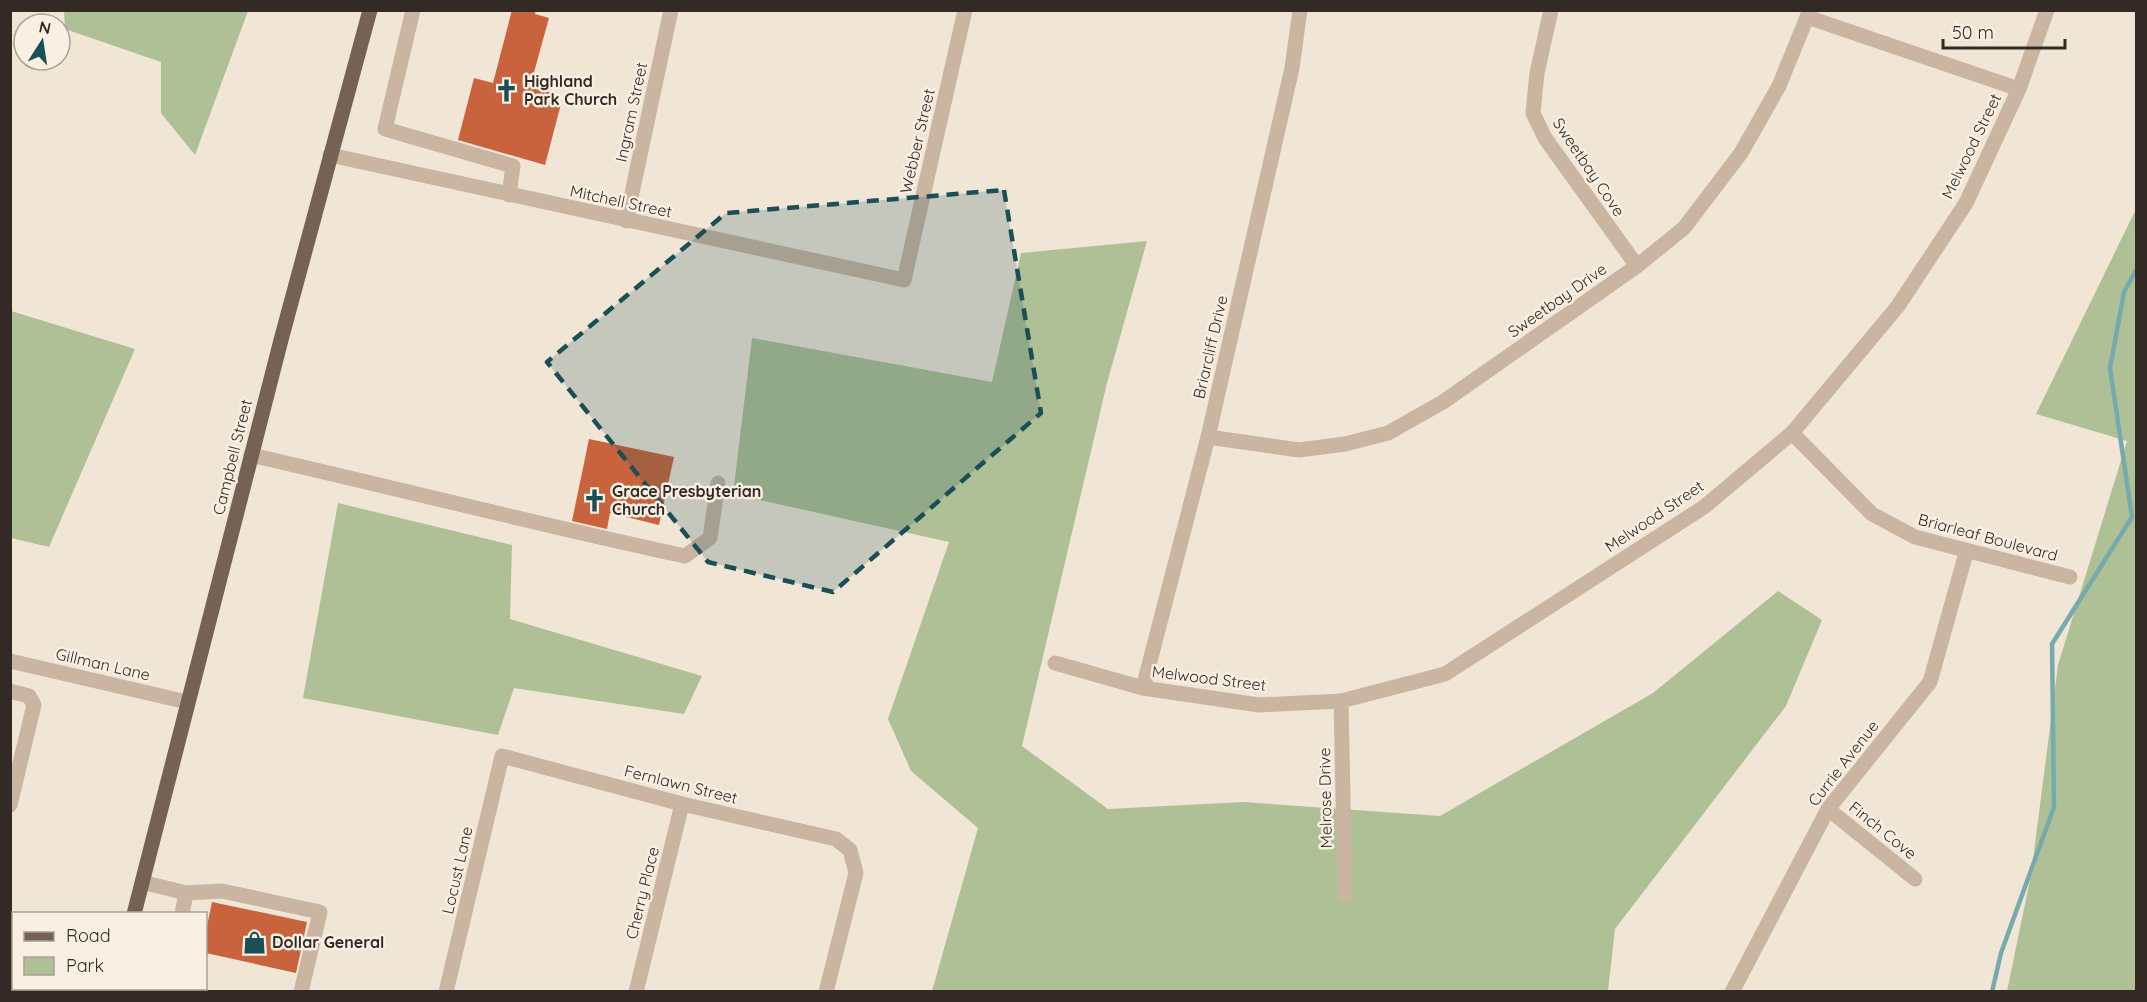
<svg xmlns="http://www.w3.org/2000/svg" width="2147" height="1002" font-family="Quicksand,sans-serif">
	<rect width="100%" height="100%" fill="#f1e5d6"/>
	<g fill="#b0c096">
		<polygon points="64,11 248,11 195,155 161,113 161,62 65,29"/>
		<polygon points="2136,209 2136,991 2007,991 2031,875 2058,665 2127,441 2036,414"/>
		<polygon points="1147,241 1107,383 1022,746 1108,809 1243,802 1440,816 1653,693 1778,591 1822,620 1786,706 1615,929 1608,991 932,991 978,828 911,771 888,719 949,542 733,494 752,338 992,382 1021,253"/>
		<polygon points="11,311 135,349 49,547 11,538"/>
		<polygon points="338,503 512,545 510,619 702,676 684,714 514,688 498,735 303,698"/>
	</g>
	<g fill="none" stroke-linecap="round" stroke-linejoin="round">
		<polyline stroke="#75aaae" stroke-width="4.5" points="1992,992 2001,953 2054,807 2052,644 2132,517 2110,368 2124,292 2136,270"/>
	</g>
	<g fill="#c8633d">
		<polygon points="512,10 536,10 535,14 549,18 530,87 552,93 550,101 561,104 545,165 458,140 474,78 493,83"/>
		<polygon points="589,439 674,457 659,525 610,513 607,529 572,521"/>
		<polygon points="212,902 307,922 296,973 206,953 206,931"/>
	</g>
	<g fill="none" stroke-linecap="round" stroke-linejoin="round">
		<g stroke="#c9b5a2" stroke-width="15">
			<polyline points="413,10 385,129 513,166 509,195"/>
			<polyline points="1551,10 1537,73 1533,113 1545,138 1637,266"/>
			<polyline points="1807,17 2019,89"/>
			<polyline points="330,155 904,280 965,10"/>
			<polyline points="626,221 671,10"/>
			<polyline points="1792,433 1872,514 1915,537 2070,577"/>
			<polyline points="1208,437 1299,450 1345,444 1388,433 1443,402 1637,266 1684,228 1741,153 1779,86 1810,10"/>
			<path d="M251,455C396,488 540,525 685,556L710,538L718,483"/>
			<polyline points="10,661 187,702"/>
			<polyline points="1055,663 1143,688 1259,705 1341,701 1445,674 1704,507 1792,433 1898,306 1966,203 2019,89 2047,10"/>
			<polyline points="1143,688 1208,437 1292,68 1300,10"/>
			<polyline points="10,691 29,696 34,705 10,805"/>
			<polyline points="1341,701 1345,895"/>
			<polyline points="1828,809 1915,879"/>
			<polyline points="142,882 186,893 182,914"/>
			<polyline points="186,893 222,891 320,912 301,992"/>
			<polyline points="446,992 502,756 682,804 836,839 850,850 856,873 826,992"/>
			<polyline points="636,992 682,804"/>
			<polyline points="1732,992 1828,809 1930,682 1966,553"/>
		</g>
		<g stroke="#766155" stroke-width="15">
			<polyline points="134,914 281,340 370,10"/>
			<polyline points="115,992 116,988"/>
		</g>
	</g>
	<path fill="#1a4f55" fill-opacity="0.2" stroke="#1a4f55" stroke-width="4.5" stroke-dasharray="12 8" stroke-linejoin="round" d="M1004,190L1041,413L833,592L708,562L547,362L726,213Z"/>
	<defs>
		<symbol id="church-bare" viewBox="-9 -9 18 18"><path d="M-1.2-6h2.4v3.5h3.3v2.4h-3.3V6h-2.4V-.1h-3.3v-2.4h3.3Z" fill="#1a4f55" stroke="#f9efe2" stroke-width="2.5" paint-order="stroke"/></symbol>
		<symbol id="shop-bare" viewBox="-9 -9 18 18"><path d="M-5-2.5h2.3a2.7 3.5 0 0 1 5.4 0H5L5.5 6h-11ZM-1.5-2.5h3a1.5 2.3 0 0 0-3 0Z" fill="#1a4f55" stroke="#f9efe2" stroke-width="2.5" paint-order="stroke"/></symbol>
	</defs>
	<g fill-rule="evenodd">
		<use href="#church-bare" x="490" y="74" width="33" height="33"/>
		<use href="#church-bare" x="578" y="484" width="33" height="33"/>
		<use href="#shop-bare" x="238" y="926" width="33" height="33"/>
	</g>
	<g text-anchor="middle" stroke-width="5" stroke-linejoin="round" paint-order="stroke">
		<g font-size="16" font-weight="bold" fill="#332a25" stroke="#f9efe2" text-anchor="start">
			<text x="524" y="87">Highland<tspan x="524" dy="18">Park Church</tspan></text>
			<text x="612" y="497">Grace Presbyterian<tspan x="612" dy="18">Church</tspan></text>
			<text x="272" y="948">Dollar General</text>
		</g>
		<g font-size="16" fill="#332a25" stroke="#f9efe2">
			<text transform="translate(631 112) rotate(-78)" y="6">Ingram Street</text>
			<text transform="translate(917 141) rotate(-77)" y="6">Webber Street</text>
			<text transform="translate(1971 146) rotate(-64)" y="6">Melwood Street</text>
			<text transform="translate(1589 167) rotate(56)" y="6">Sweetbay Cove</text>
			<text transform="translate(621 201) rotate(12)" y="6">Mitchell Street</text>
			<text transform="translate(1557 300) rotate(-35)" y="6">Sweetbay Drive</text>
			<text transform="translate(1210 347) rotate(-77)" y="6">Briarcliff Drive</text>
			<text transform="translate(232 457) rotate(-76)" y="6">Campbell Street</text>
			<text transform="translate(1654 516) rotate(-34)" y="6">Melwood Street</text>
			<text transform="translate(1988 537) rotate(15)" y="6">Briarleaf Boulevard</text>
			<text transform="translate(103 664) rotate(13)" y="6">Gillman Lane</text>
			<text transform="translate(1209 678) rotate(7)" y="6">Melwood Street</text>
			<text transform="translate(1843 763) rotate(-52)" y="6">Currie Avenue</text>
			<text transform="translate(681 784) rotate(14)" y="6">Fernlawn Street</text>
			<text transform="translate(1325 798) rotate(-91)" y="6">Melrose Drive</text>
			<text transform="translate(1883 830) rotate(39)" y="6">Finch Cove</text>
			<text transform="translate(457 870) rotate(-77)" y="6">Locust Lane</text>
			<text transform="translate(642 893) rotate(-76)" y="6">Cherry Place</text>
		</g>
	</g>
	<rect width="2147" height="1002" fill="none" stroke="#332a25" stroke-width="24"/>
	<rect x="12" y="912" width="195" height="78" fill="#f9efe2" stroke="#aaa096" stroke-width="1.5"/>
	<rect x="24" y="932" width="30" height="9" fill="#766155" stroke="#aaa096" stroke-width="1.5"/>
	<text x="66" y="942" font-size="18" fill="#332a25">Road</text>
	<rect x="24" y="957" width="30" height="18" fill="#b0c096" stroke="#aaa096" stroke-width="1.5"/>
	<text x="66" y="972" font-size="18" fill="#332a25">Park</text>
	<g transform="translate(42 42) rotate(12)"><circle r="28" fill="#f9efe2" stroke="#aaa096" stroke-width="1.5"/>
	<path d="M0-4.5L10 22L0 15L-10 22Z" fill="#1a4f55"/>
	<text y="-9" font-size="16" font-weight="bold" text-anchor="middle" fill="#332a25">N</text>
	</g>
	<path d="M1943 39v9h122v-9" fill="none" stroke="#332a25" stroke-width="3"/>
	<text x="1952" y="39" font-size="18" fill="#332a25" stroke="#f9efe2" stroke-width="4.5" paint-order="stroke">50 m</text>
</svg>
